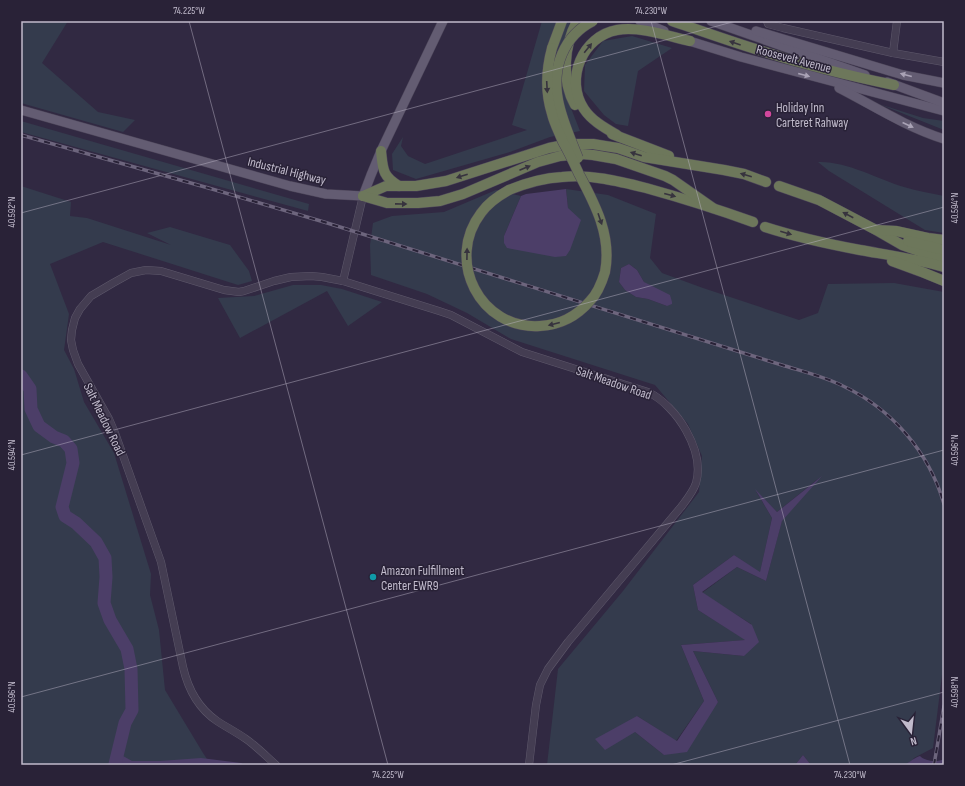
<svg xmlns="http://www.w3.org/2000/svg" width="965" height="786" font-family="'Sofia Sans Condensed',sans-serif">
	<rect width="100%" height="100%" fill="#312942"/>
	<g fill="#343b4d" fill-rule="evenodd">
		<polygon points="21,21 68,21 42,63 98,112 135,120 123,132 21,103"/>
		<polygon points="542,21 570,21 561,83 580,131 550,137 510,152 416,179 393,170 392,154 403,137 401,146 408,156 425,164 527,130 512,125"/>
		<polygon points="632,36 672,48 638,71 628,126 616,124 604,115 584,91 585,65 603,41"/>
		<polygon points="879,104 923,118 944,121 944,130"/>
		<polygon points="21,121 309,204 308,211 21,132"/>
		<path d="M818,162C847,161 877,179 904,187C917,191 931,193 944,196V233L925,230L829,171Z"/>
		<polygon points="21,186 71,202 70,216 87,218 171,245 147,233 170,227 230,245 249,271 252,281 238,285 103,242 50,264 69,314 64,350 74,369 84,402 114,453 151,574 150,595 159,630 165,690 203,753 211,765 21,765"/>
		<path d="M566,189L608,195L656,214L650,258L662,273L703,288L799,320L818,313L828,284L894,283L944,292V659L933,748L914,758L910,763L903,765H811L803,755L795,765H547L558,669L623,591L699,492L702,456L688,424L655,385L511,339L467,313L427,294L371,275L370,245L373,223L392,216L444,212L496,190L521,196L504,236L568,208ZM629,264L637,270L644,282L667,306L648,299L636,297L625,290L619,282L621,268ZM819,478L782,520L766,581L737,567L702,593L751,624L744,656L693,651L718,702L664,755L635,732L637,716L676,741L704,701L681,645L746,640L698,610L693,585L734,555L760,573L772,518L756,491L777,512Z"/>
		<polygon points="293,285 321,285 342,289 382,302 348,326 327,291 240,338 218,298 254,296"/>
	</g>
	<g fill="#4c3e68">
		<polygon points="566,189 568,208 581,220 570,250 566,256 555,257 507,248 504,243 504,236 521,196 526,194"/>
		<polygon points="629,264 637,270 644,282 670,295 672,302 672,304 667,306 648,299 636,297 625,290 619,282 621,268"/>
		<polygon points="822,476 782,521 766,581 737,567 702,592 752,625 759,642 744,656 693,651 718,702 687,752 664,755 635,732 605,750 595,739 637,716 677,741 704,701 681,645 745,640 698,610 693,585 734,555 760,572 772,518 755,489 777,512"/>
		<polygon points="803,755 811,765 795,765"/>
		<polygon points="123,756 132,761 160,761 201,758 241,763 244,765 119,765"/>
		<path d="M920,756C925,761 937,763 944,759V765H903C910,763 913,758 920,756Z"/>
	</g>
	<g fill="none" stroke-linecap="round" stroke-linejoin="round">
		<polyline stroke="#4c3e68" stroke-width="13" points="21,376 30,389 31,409 39,426 54,437 64,441 71,449 73,463 62,507 65,516 76,523 96,542 105,558 106,577 104,603 110,620 127,649 131,669 132,710 125,723 115,764 117,765"/>
		<defs>
			<g id="minor">
				<polyline points="767,21 768,24 783,28 893,53"/>
				<polyline points="897,21 893,53 944,62"/>
				<polyline points="343,281 363,196"/>
				<path d="M276,765C266,756 256,746 246,739C236,732 226,727 217,721C198,708 188,689 183,667L161,562L115,433L109,419L78,364L73,350L71,340L72,330L75,318L80,309L91,296L113,283L131,273L146,270L161,271L224,290L239,292L244,291L274,281L291,277L311,276L322,277L343,281L439,311L451,315L522,352L648,392C677,406 705,451 696,483C693,492 687,499 681,507L568,642L548,669L540,685L536,705L529,765"/>
			</g>
			<g id="major">
				<polyline points="640,21 664,31"/>
				<polyline points="711,21 865,75"/>
				<polyline points="756,31 903,75 944,83"/>
				<polyline points="683,39 741,57 944,111"/>
				<polyline points="887,82 944,103"/>
				<path d="M839,88C874,106 906,127 944,139"/>
				<polyline points="21,110 290,186 326,194 363,196 371,175 381,151 443,21"/>
			</g>
			<g id="highway">
				<path d="M672,21C702,31 732,42 762,51C805,65 850,76 894,85"/>
				<polyline points="552,48 562,21"/>
				<path d="M575,105C561,81 564,45 577,21"/>
				<polyline points="612,134 669,156"/>
				<path d="M617,135C605,128 592,121 584,109C564,79 583,36 617,30C640,26 668,36 690,41"/>
				<path d="M381,151C383,169 382,176 399,186"/>
				<polyline points="779,186 819,200 876,230 902,245 944,260"/>
				<path d="M509,190C526,183 543,178 562,177C590,174 618,181 646,188C682,198 717,209 753,222"/>
				<polyline points="363,196 386,186 416,186 446,181 549,148 569,144 593,144 605,146 618,148 644,157 724,170 744,174 766,182"/>
				<polyline points="363,196 387,203 418,203 440,201 463,194 538,162 560,156 582,154 593,155 616,159 665,176 673,180 713,208"/>
				<path d="M765,227C796,237 828,244 860,250C888,255 917,259 944,267"/>
				<polyline points="877,230 896,231 928,238 944,240"/>
				<polyline points="908,241 944,250"/>
				<polyline points="892,261 922,272 944,281"/>
			</g>
		</defs>
		<use href="#minor" stroke="#5f596c" stroke-width="8"/>
		<use href="#major" stroke="#4b4458" stroke-width="10"/>
		<use href="#highway" stroke="#4c4559" stroke-width="11"/>
		<use href="#minor" stroke="#443d52" stroke-width="7"/>
		<use href="#major" stroke="#635c72" stroke-width="9"/>
		<use href="#highway" stroke="#6d775b" stroke-width="10"/>
		<defs>
			<g id="rail">
				<path d="M21,135L212,189L324,222L785,366C805,372 825,377 843,386C892,409 929,452 944,504"/>
				<polyline points="934,765 944,706"/>
			</g>
		</defs>
		<use href="#rail" stroke="#6d657d" stroke-width="3.5"/>
		<use href="#rail" stroke="#292237" stroke-width="2" stroke-dasharray="6" stroke-linecap="butt"/>
		<defs>
			<g id="highway-bridge">
				<path d="M578,158C565,125 547,89 562,54C568,40 579,28 593,21"/>
				<path d="M509,190C498,196 488,203 481,213C445,260 480,330 540,326C560,325 577,316 590,301C598,293 602,282 605,272C612,236 595,204 579,174C574,163 569,152 563,142C559,132 554,123 552,114C545,92 546,70 552,48"/>
			</g>
		</defs>
		<use href="#highway-bridge" stroke="#4c4559" stroke-width="11" stroke-linecap="butt"/>
		<use href="#highway-bridge" stroke="#6d775b" stroke-width="10"/>
	</g>
	<defs><path id="oneway-solid" d="M-6-.8H1V-3.2L6.5 0L1 3.2V.8H-6Z"/></defs>
	<g fill="#37333e">
		<use href="#oneway-solid" transform="translate(735 43) rotate(-161)"/>
		<use href="#oneway-solid" transform="translate(588 48) rotate(-51)"/>
		<use href="#oneway-solid" transform="translate(547 87) rotate(87)"/>
		<use href="#oneway-solid" transform="translate(636 154) rotate(-162)"/>
		<use href="#oneway-solid" transform="translate(525 168) rotate(-23)"/>
		<use href="#oneway-solid" transform="translate(746 175) rotate(-164)"/>
		<use href="#oneway-solid" transform="translate(462 176) rotate(162)"/>
		<use href="#oneway-solid" transform="translate(670 195) rotate(15)"/>
		<use href="#oneway-solid" transform="translate(401 204) rotate(1)"/>
		<use href="#oneway-solid" transform="translate(848 215) rotate(-152)"/>
		<use href="#oneway-solid" transform="translate(600 219) rotate(71)"/>
		<use href="#oneway-solid" transform="translate(786 233) rotate(16)"/>
		<use href="#oneway-solid" transform="translate(467 254) rotate(-89)"/>
		<use href="#oneway-solid" transform="translate(554 324) rotate(166)"/>
	</g>
	<g fill="#aaa3b6">
		<use href="#oneway-solid" transform="translate(804 75) rotate(15)"/>
		<use href="#oneway-solid" transform="translate(906 75) rotate(-165)"/>
		<use href="#oneway-solid" transform="translate(908 125) rotate(25)"/>
	</g>
	<path fill="none" stroke="#c1bbcc" stroke-width="1" stroke-opacity="0.45" d="M189,21L388,765M651,21L850,765M21,213L736,21M21,455L944,207M21,697L944,450M671,765L944,692"/>
	<circle fill="#d1479c" stroke="#292237" stroke-width="1.5" cx="768" cy="114" r="4"/>
	<circle fill="#0f9aa8" stroke="#292237" stroke-width="1.5" cx="373" cy="577" r="4"/>
	<g text-anchor="middle" stroke-width="3" stroke-linejoin="round" paint-order="stroke">
		<g font-size="13" fill="#c1bbcc" stroke="#292237">
			<text transform="translate(794 58) rotate(15)" y="5">Roosevelt Avenue</text>
			<text transform="translate(287 170) rotate(14)" y="5">Industrial Highway</text>
			<text transform="translate(614 382) rotate(19)" y="5">Salt Meadow Road</text>
			<text transform="translate(105 419) rotate(64)" y="5">Salt Meadow Road</text>
		</g>
		<g font-size="13" fill="#c1bbcc" stroke="#292237" text-anchor="start">
			<text x="776" y="112">Holiday Inn<tspan x="776" dy="15">Carteret Rahway</tspan></text>
			<text x="381" y="575">Amazon Fulfillment<tspan x="381" dy="15">Center EWR9</tspan></text>
		</g>
	</g>
	<rect width="965" height="786" fill="none" stroke="#292237" stroke-width="44"/>
	<g transform="translate(911 732) rotate(165)" stroke="#292237" stroke-width="3" paint-order="stroke">
	<path d="M0-3L7 15L0 10L-7 15Z" fill="#c1bbcc"/>
	<text y="-6" font-size="11" font-weight="bold" text-anchor="middle" fill="#c1bbcc">N</text>
	</g>
	<rect x="22" y="22" width="921" height="742" fill="none" stroke="#c1bbcc" stroke-width="1.5"/>
	<g font-size="10" text-anchor="middle" fill="#c1bbcc">
		<text x="189" y="14">74.225°W</text>
		<text x="651" y="14">74.230°W</text>
		<text transform="translate(954 208) rotate(-90)" y="4">40.594°N</text>
		<text transform="translate(11 212) rotate(-90)" y="4">40.592°N</text>
		<text transform="translate(954 450) rotate(-90)" y="4">40.596°N</text>
		<text transform="translate(11 455) rotate(-90)" y="4">40.594°N</text>
		<text transform="translate(954 692) rotate(-90)" y="4">40.598°N</text>
		<text transform="translate(11 697) rotate(-90)" y="4">40.596°N</text>
		<text x="388" y="778">74.225°W</text>
		<text x="850" y="778">74.230°W</text>
	</g>
</svg>
